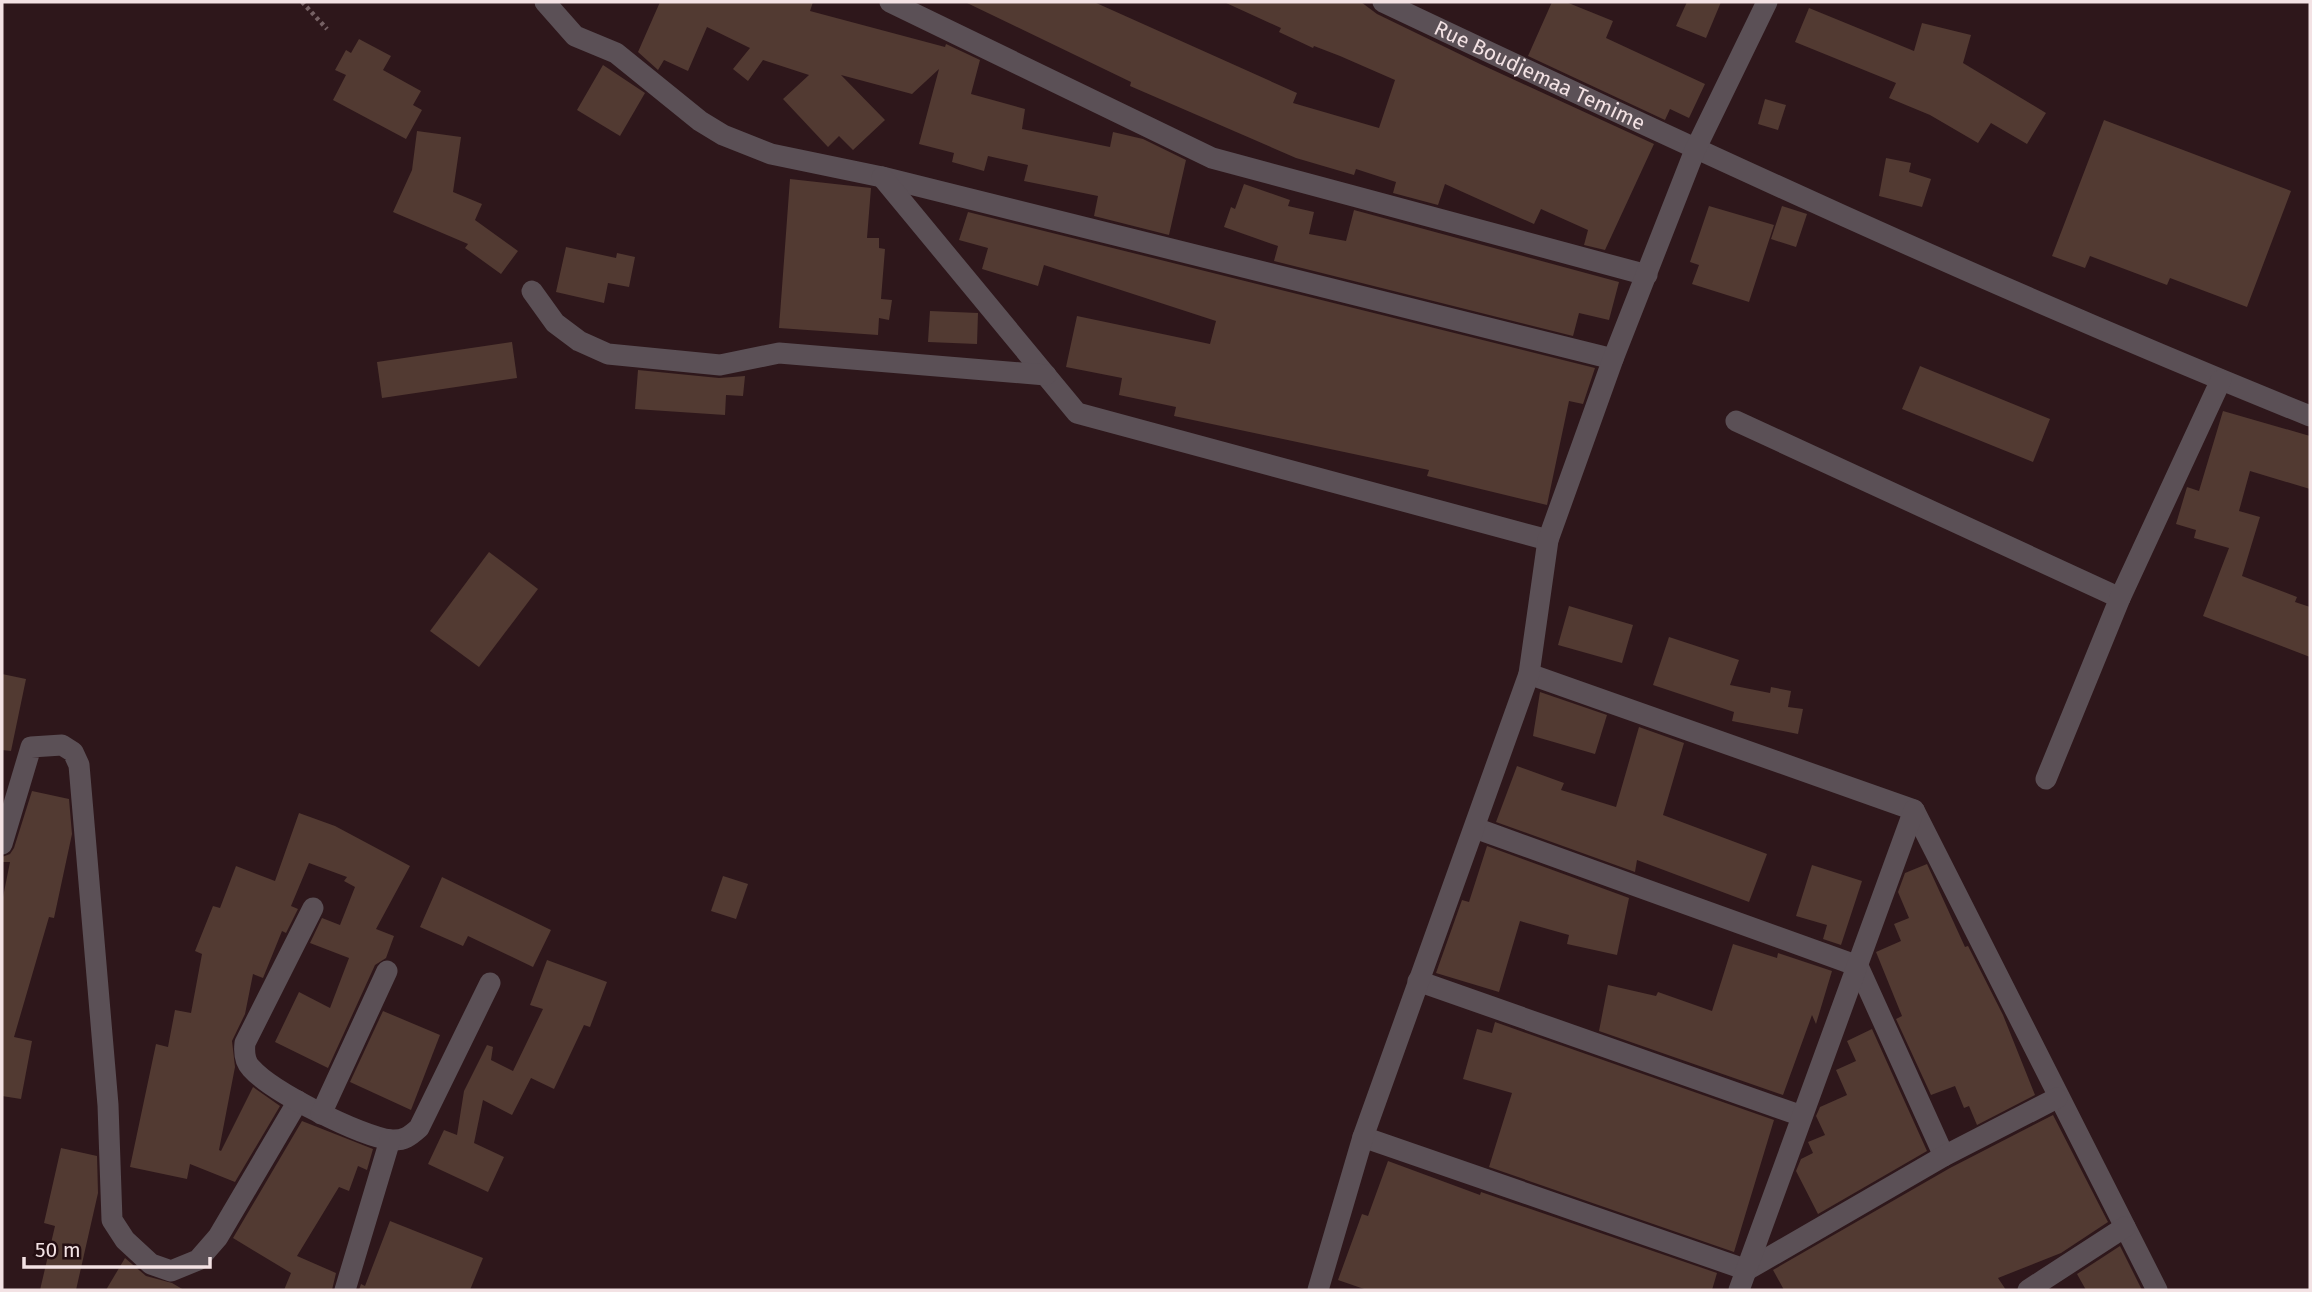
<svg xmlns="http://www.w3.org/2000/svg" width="2312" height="1292" font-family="'Fira Sans',sans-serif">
	<rect width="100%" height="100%" fill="#2e171b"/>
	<g fill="#523a32">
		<polygon points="660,2 813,2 810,11 945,47 946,44 980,60 971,94 1025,109 1022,129 1110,147 1113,132 1143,139 1186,160 1169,235 1094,216 1098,196 1024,181 1028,165 988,156 984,171 952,162 954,153 919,144 939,69 912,94 841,75 885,120 853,150 839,136 828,147 783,99 809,75 763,60 748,81 733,69 750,48 707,27 688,71 664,60 658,70 638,52"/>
		<polygon points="965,2 1094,2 1297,93 1293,103 1379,128 1395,80 1340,56 1314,46 1313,48 1279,32 1281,28 1224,2 1361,2 1377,14 1480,64 1654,144 1605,250 1584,245 1588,230 1541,209 1534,224 1445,184 1438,205 1393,193 1396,182 1356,169 1354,175 1296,158 1130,86 1131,82"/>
		<polygon points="1552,2 1566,2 1613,21 1606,38 1705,84 1689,118 1670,109 1665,120 1528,56"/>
		<polygon points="1687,2 1721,2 1706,38 1676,26"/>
		<polygon points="1809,8 1914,51 1922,23 1971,35 1963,63 2046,113 2027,144 1991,123 1978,143 1930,115 1889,98 1896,83 1795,42"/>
		<polygon points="359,39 391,56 383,70 421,91 413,105 422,110 406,139 333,100 346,75 335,70 346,50 351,53"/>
		<polygon points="603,65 645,93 620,136 577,110"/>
		<polygon points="1765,99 1786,105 1778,130 1758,124"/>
		<polygon points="2104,120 2291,191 2247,307 2170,278 2167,285 2090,256 2085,268 2052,256"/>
		<polygon points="417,131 461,137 453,192 482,204 475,220 518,251 501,274 465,248 468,244 393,212 412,170"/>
		<polygon points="1886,158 1911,163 1909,172 1931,179 1922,207 1879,196"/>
		<polygon points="790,179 871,188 867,238 879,238 879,248 885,249 881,299 892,300 889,320 879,318 878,335 779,328"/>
		<polygon points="1244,184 1290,200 1288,206 1314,212 1309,234 1346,241 1354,210 1619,282 1609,320 1579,313 1573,336 1274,261 1278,246 1224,227 1231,207 1235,209"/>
		<polygon points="1709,206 1774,225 1749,302 1692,284 1699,265 1690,262"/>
		<polygon points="1782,206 1807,214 1796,247 1771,239"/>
		<polygon points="968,212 1595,368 1583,404 1569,401 1547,505 1427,476 1429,470 1174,416 1176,407 1119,395 1122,378 1066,367 1077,316 1210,344 1216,321 1044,265 1038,286 982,269 988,248 959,240"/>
		<polygon points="566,247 616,258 617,253 635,257 629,287 608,283 604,303 556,292"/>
		<polygon points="930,311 978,313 977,344 928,342"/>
		<polygon points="512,342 517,378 382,398 377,362"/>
		<polygon points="1920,366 2050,419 2033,462 1902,409"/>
		<polygon points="638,370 719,378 745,376 743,396 726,395 725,415 635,409"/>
		<polygon points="2223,411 2310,436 2310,489 2250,471 2239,511 2260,517 2242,576 2297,597 2295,602 2310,607 2310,657 2203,616 2229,548 2194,538 2196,530 2176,524 2187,487 2199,491"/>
		<polygon points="489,552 538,589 479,667 430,631"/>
		<polygon points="1569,606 1633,625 1622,663 1558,645"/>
		<polygon points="1669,637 1739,660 1730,685 1770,693 1771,687 1791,691 1788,707 1803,709 1798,734 1732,721 1734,712 1653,685"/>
		<polygon points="2,674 26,679 11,751 2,750"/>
		<polygon points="1540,692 1607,715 1595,754 1533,736"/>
		<polygon points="1639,727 1684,743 1663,815 1767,854 1749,902 1637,860 1635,872 1496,822 1517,766 1564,783 1561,790 1616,807"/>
		<polygon points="32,791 69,799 72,834 54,918 49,917 14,1037 32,1041 21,1099 2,1096 2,902 10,862 2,862 2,857 10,854 14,848"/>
		<polygon points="299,813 335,826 410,866 376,929 394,936 386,958 375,965 328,1068 275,1042 299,992 330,1008 349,958 310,943 322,918 340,925 355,887 344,881 347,877 309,863 291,906 298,909 286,933 282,931 263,978 253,974 245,1014 232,1041 235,1067 219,1150 221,1151 253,1087 280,1106 235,1182 190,1164 187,1179 130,1167 156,1044 168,1047 175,1010 191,1013 202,954 195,951 213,906 220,908 236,866 275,881"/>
		<polygon points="1487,846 1629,898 1617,955 1567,944 1569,935 1520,921 1499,992 1436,973 1462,900 1469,902"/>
		<polygon points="1927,864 1965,947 1968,946 2003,1015 2035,1095 1977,1125 1969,1106 1964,1108 1955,1086 1931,1095 1896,1019 1902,1016 1876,952 1901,941 1894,924 1909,918 1898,892 1905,873"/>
		<polygon points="1812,865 1862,881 1841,945 1823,939 1827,925 1796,916"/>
		<polygon points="723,876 748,884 736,919 711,911"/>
		<polygon points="442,877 551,930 533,967 468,936 463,946 420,927"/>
		<polygon points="1733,944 1777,958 1778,953 1832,971 1816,1024 1812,1015 1783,1095 1599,1031 1608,985 1656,996 1658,992 1712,1011"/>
		<polygon points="547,960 607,982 590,1027 584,1025 554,1089 531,1078 512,1115 483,1100 474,1143 504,1157 488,1192 428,1164 444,1130 457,1135 464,1091 487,1045 493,1047 491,1060 513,1071 543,1009 530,1005"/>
		<polygon points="383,1011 440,1035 411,1110 350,1082"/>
		<polygon points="1495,1022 1774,1120 1734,1252 1489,1167 1512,1093 1463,1079 1477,1029 1492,1033"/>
		<polygon points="1872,1029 1927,1151 1818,1214 1796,1171 1801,1159 1813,1153 1808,1142 1825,1135 1816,1116 1820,1107 1847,1095 1836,1070 1856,1061 1847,1041"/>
		<polygon points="2053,1115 2108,1222 2061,1253 1998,1278 2006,1290 1784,1290 1773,1270 1950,1168"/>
		<polygon points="302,1121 373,1149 367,1170 358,1166 349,1191 339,1187 297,1256 336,1273 332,1290 284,1290 291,1273 233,1238"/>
		<polygon points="61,1148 97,1156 98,1193 76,1290 40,1290 55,1226 44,1223"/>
		<polygon points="1388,1161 1480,1195 1481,1192 1717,1273 1712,1290 1367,1290 1338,1280 1362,1214 1368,1216"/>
		<polygon points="390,1221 483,1258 470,1290 359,1290 361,1284 365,1286"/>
		<polygon points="2120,1246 2142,1290 2086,1290 2077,1274"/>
		<polygon points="125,1258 146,1276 172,1283 184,1290 106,1290"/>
	</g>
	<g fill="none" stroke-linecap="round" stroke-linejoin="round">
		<polyline stroke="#766164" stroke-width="4.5" stroke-dasharray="3.5 3.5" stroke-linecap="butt" points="302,2 327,29"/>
		<g stroke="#5b5056" stroke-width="21">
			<polyline points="545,2 575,36 616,53 700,121 723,135 771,154 882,177 1613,359"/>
			<polyline points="890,2 1212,158 1647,275"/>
			<path id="s1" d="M1383,2C1689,147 1996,289 2310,416"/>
			<polyline points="882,177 1077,413 1548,540"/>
			<polyline points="532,291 555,323 579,341 608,354 720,365 779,353 1046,375"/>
			<polyline points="1736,421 2120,598"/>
			<polyline points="1529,674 1914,810 2157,1290"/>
			<polyline points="2046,779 2120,598 2221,380"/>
			<polyline points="1475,828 1858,966 1944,1156"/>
			<polyline points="2,844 31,747 62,745 73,752 79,765 108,1105 112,1220 125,1240 151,1264 171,1271 198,1260 218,1237 298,1101"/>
			<path d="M313,908L245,1043C244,1052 245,1062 251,1068C272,1092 360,1136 391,1140C404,1141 410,1136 419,1128L490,983"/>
			<polyline points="1418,981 1802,1116"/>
			<polyline points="321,1114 387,971"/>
			<polyline points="1363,1137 1747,1270 1944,1156 2057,1098"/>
			<polyline points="345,1290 390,1140"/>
			<polyline points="1318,1290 1363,1137 1529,674 1548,540 1613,359 1695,150 1767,2"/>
			<polyline points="1739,1290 1914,810"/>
			<polyline points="2028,1290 2125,1227"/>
		</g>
	</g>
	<g text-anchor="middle" stroke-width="7" stroke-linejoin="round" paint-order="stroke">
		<g font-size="21" fill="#f3e2e4" stroke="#240e12">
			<text dy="7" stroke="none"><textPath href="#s1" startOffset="173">Rue Boudjemaa Temime</textPath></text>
		</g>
	</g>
	<rect width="2312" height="1292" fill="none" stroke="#f3e2e4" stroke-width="7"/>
	<path d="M24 1257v10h186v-10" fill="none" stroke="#f3e2e4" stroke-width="3.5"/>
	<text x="35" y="1257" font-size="21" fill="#f3e2e4" stroke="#240e12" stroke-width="5" paint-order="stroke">50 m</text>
</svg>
